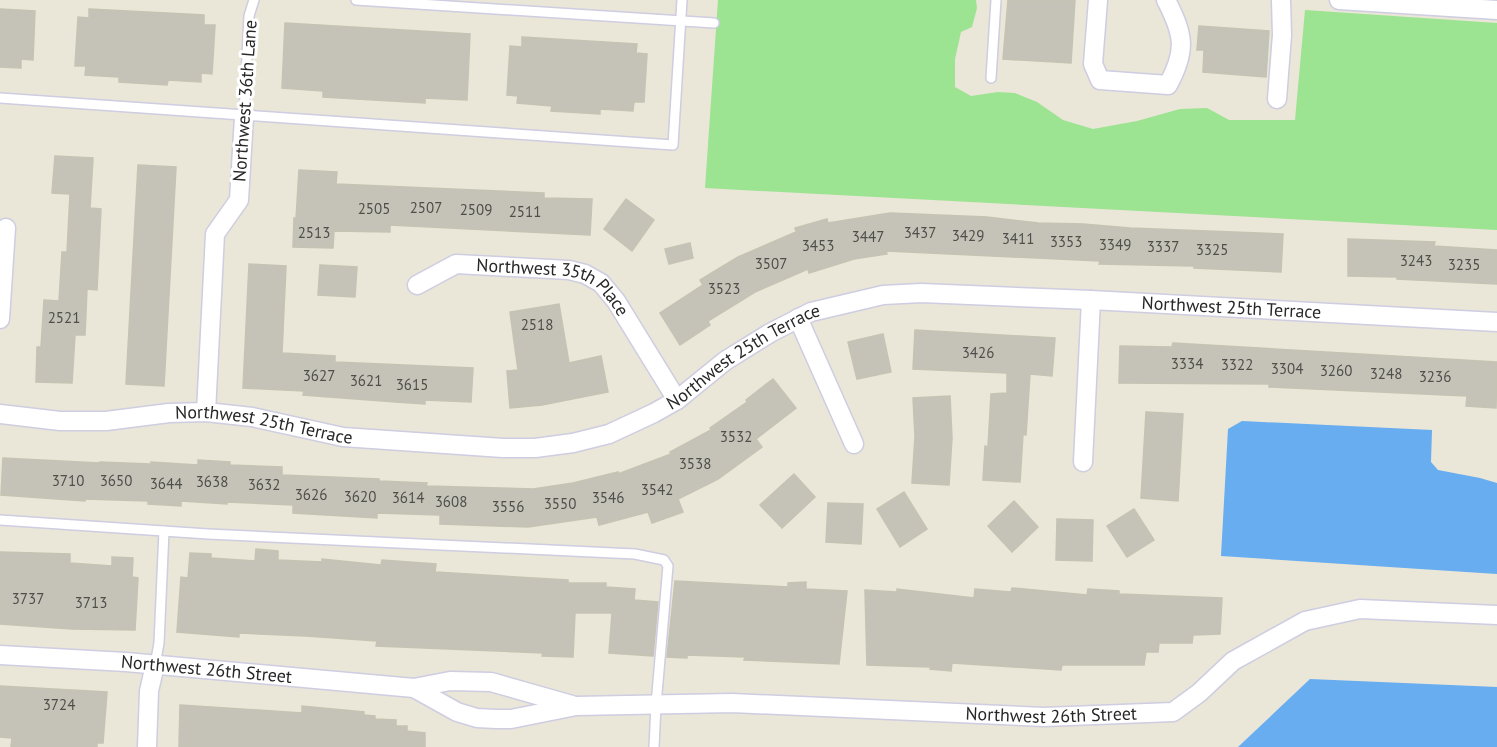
<svg xmlns="http://www.w3.org/2000/svg" width="1497" height="747" font-family="'PT Sans',sans-serif">
	<rect width="100%" height="100%" fill="#eae6d8"/>
	<polygon fill="#9ce392" points="718,0 976,0 977,8 972,27 961,32 955,59 955,87 971,96 998,92 1015,93 1037,102 1063,120 1093,129 1137,121 1180,109 1207,108 1229,120 1295,120 1305,10 1497,23 1497,230 705,188"/>
	<g fill="#67adf0">
		<polygon points="1242,421 1432,430 1431,462 1438,470 1480,478 1497,483 1497,574 1221,556 1228,429"/>
		<polygon points="1310,679 1497,687 1497,747 1238,747"/>
	</g>
	<g fill="#c5c3b8" stroke="#c5c3b2" stroke-width="1.5">
		<polygon points="1008,0 1075,0 1071,63 1003,59"/>
		<polygon points="0,9 35,11 33,60 21,59 21,68 0,67"/>
		<polygon points="89,9 204,15 204,25 215,25 212,74 201,73 201,82 168,80 167,85 119,82 119,77 85,75 86,66 75,66 78,17 89,18"/>
		<polygon points="285,23 470,34 467,100 425,98 425,103 323,97 323,91 282,88"/>
		<polygon points="1199,26 1269,31 1266,77 1203,72 1204,50 1197,50"/>
		<polygon points="522,37 637,44 636,53 647,54 644,102 634,102 633,111 600,109 600,114 551,111 552,106 517,103 518,96 507,95 510,46 522,47"/>
		<polygon points="55,156 93,158 90,208 101,209 97,290 87,289 85,335 75,335 72,383 36,382 37,347 41,347 44,300 59,301 62,252 67,252 70,194 52,193"/>
		<polygon points="138,165 176,167 164,386 126,384"/>
		<polygon points="299,170 337,172 336,184 544,193 544,198 592,199 590,235 390,225 390,232 334,231 333,248 293,247 294,218 296,219"/>
		<polygon points="626,199 654,220 632,251 604,229"/>
		<polygon points="890,213 987,217 1038,223 1083,224 1130,228 1283,234 1281,272 1194,268 1194,266 1099,264 1100,261 886,251 887,254 854,259 809,273 808,269 755,292 708,321 710,325 680,345 660,313 703,285 700,280 738,257 796,232 795,228 827,219 828,223"/>
		<polygon points="1348,239 1435,242 1434,246 1497,250 1497,284 1397,279 1397,277 1348,276"/>
		<polygon points="690,243 693,258 669,264 665,249"/>
		<polygon points="249,264 286,266 282,353 335,356 335,362 473,368 471,402 425,400 425,404 396,402 303,395 304,391 243,388"/>
		<polygon points="320,265 357,267 355,297 318,295"/>
		<polygon points="559,304 569,363 601,356 608,392 542,405 510,408 507,371 518,370 510,312"/>
		<polygon points="915,330 1055,338 1052,376 1030,374 1026,435 1023,434 1020,482 983,480 985,446 988,447 991,394 1007,393 1007,373 913,369"/>
		<polygon points="883,334 891,372 857,379 848,342"/>
		<polygon points="1173,343 1497,362 1496,408 1466,406 1467,396 1269,387 1269,384 1119,383 1120,346 1172,347"/>
		<polygon points="773,379 796,408 756,439 762,447 718,479 678,499 683,512 652,523 648,512 599,525 597,517 528,527 440,524 440,515 377,513 377,518 293,513 293,505 227,502 227,504 181,501 181,506 148,504 148,501 85,499 85,501 1,495 3,458 100,463 100,462 151,464 151,462 198,465 198,460 230,462 230,465 282,467 282,475 379,479 379,481 427,483 426,486 533,489 573,483 618,472 618,474 671,454 670,452 711,430 710,428 747,402 746,400"/>
		<polygon points="950,396 952,438 949,485 912,483 915,436 913,398"/>
		<polygon points="1146,412 1183,414 1178,501 1141,498"/>
		<polygon points="794,474 815,497 782,528 760,505"/>
		<polygon points="904,492 927,529 900,547 877,509"/>
		<polygon points="1014,501 1038,527 1012,552 988,526"/>
		<polygon points="828,503 863,504 861,544 826,542"/>
		<polygon points="1134,509 1154,540 1127,557 1107,526"/>
		<polygon points="1057,519 1093,520 1092,561 1056,560"/>
		<polygon points="256,549 278,551 278,560 322,562 322,559 381,565 382,560 436,564 435,572 568,580 568,583 606,583 606,587 635,589 634,600 658,602 653,656 609,653 612,613 575,613 573,657 542,656 543,653 376,646 377,641 306,636 239,633 239,637 177,632 181,577 188,578 190,553 211,554 211,558 255,561"/>
		<polygon points="0,552 70,554 70,563 112,566 112,557 133,558 132,577 138,578 135,630 72,629 0,624"/>
		<polygon points="675,581 788,587 788,583 806,582 806,589 847,591 839,664 744,660 745,657 687,655 687,658 667,657"/>
		<polygon points="1012,588 1087,595 1088,589 1119,591 1119,594 1222,598 1220,634 1193,635 1192,643 1159,643 1158,652 1146,652 1144,665 1062,665 1061,670 952,663 951,671 930,669 931,667 867,665 865,590 897,592 897,589 974,598 975,589 1011,592"/>
		<polygon points="0,686 107,692 103,743 97,743 97,747 11,747 12,738 0,737"/>
		<polygon points="180,705 302,713 302,706 364,712 364,715 375,716 375,719 396,720 396,726 407,726 407,731 425,733 425,747 179,747"/>
	</g>
	<g fill="none" stroke-linecap="round" stroke-linejoin="round">
		<defs>
			<g id="service">
				<polyline points="356,0 714,23"/>
				<polyline points="991,78 996,0"/>
				<polyline points="0,98 673,145 682,0"/>
				<polyline points="244,117 249,16 254,0"/>
				<polyline points="0,520 208,534 635,554 664,560 668,566 656,705 654,747"/>
				<polyline points="155,665 159,643 164,531"/>
			</g>
			<g id="minor">
				<path d="M1098,0L1093,64L1100,80L1168,85C1187,50 1184,35 1166,0"/>
				<polyline points="1339,0 1497,10"/>
				<polyline points="1277,99 1282,35 1281,0"/>
				<path id="s1" d="M417,285L456,264L569,270L585,274L601,283L616,301L677,400"/>
				<polyline points="798,318 854,444"/>
				<polyline points="0,319 6,228"/>
				<polyline points="206,412 215,234 239,200 244,117"/>
				<path id="s2" d="M0,414L60,421H106L169,413L206,412L252,417L343,437L503,448H535L573,443L609,434L654,413L677,400L725,361L770,333L811,312L883,295L921,293L1091,300L1497,322"/>
				<polyline points="1083,462 1091,300"/>
				<path id="s3" d="M0,655L126,662L414,688L450,681L491,682L572,705"/>
				<path id="s4" d="M414,688L457,712L477,718L496,719H511L576,706L732,703L1044,717L1173,712L1199,693L1233,661L1305,621L1360,609L1497,615"/>
				<polyline points="147,747 149,691 155,665"/>
			</g>
		</defs>
		<use href="#service" stroke="#cecde1" stroke-width="12"/>
		<use href="#minor" stroke="#cecde1" stroke-width="21"/>
		<use href="#service" stroke="#fff" stroke-width="9"/>
		<use href="#minor" stroke="#fff" stroke-width="18"/>
	</g>
	<g text-anchor="middle" stroke-width="6" stroke-linejoin="round" paint-order="stroke">
		<g font-size="15" fill="#4e4e4b">
			<text x="426" y="213">2507</text>
			<text x="374" y="214">2505</text>
			<text x="476" y="215">2509</text>
			<text x="525" y="217">2511</text>
			<text x="314" y="238">2513</text>
			<text x="920" y="238">3437</text>
			<text x="968" y="241">3429</text>
			<text x="868" y="242">3447</text>
			<text x="1018" y="244">3411</text>
			<text x="1066" y="247">3353</text>
			<text x="1115" y="250">3349</text>
			<text x="818" y="251">3453</text>
			<text x="1163" y="252">3337</text>
			<text x="1212" y="255">3325</text>
			<text x="1416" y="266">3243</text>
			<text x="771" y="269">3507</text>
			<text x="1464" y="270">3235</text>
			<text x="724" y="294">3523</text>
			<text x="64" y="323">2521</text>
			<text x="537" y="330">2518</text>
			<text x="978" y="358">3426</text>
			<text x="1187" y="369">3334</text>
			<text x="1237" y="370">3322</text>
			<text x="1287" y="374">3304</text>
			<text x="1336" y="376">3260</text>
			<text x="1386" y="379">3248</text>
			<text x="319" y="381">3627</text>
			<text x="1435" y="382">3236</text>
			<text x="366" y="386">3621</text>
			<text x="412" y="390">3615</text>
			<text x="736" y="442">3532</text>
			<text x="695" y="469">3538</text>
			<text x="68" y="486">3710</text>
			<text x="116" y="486">3650</text>
			<text x="212" y="487">3638</text>
			<text x="166" y="489">3644</text>
			<text x="264" y="490">3632</text>
			<text x="657" y="495">3542</text>
			<text x="311" y="500">3626</text>
			<text x="360" y="502">3620</text>
			<text x="408" y="503">3614</text>
			<text x="608" y="503">3546</text>
			<text x="451" y="507">3608</text>
			<text x="560" y="509">3550</text>
			<text x="508" y="512">3556</text>
			<text x="28" y="604">3737</text>
			<text x="91" y="608">3713</text>
			<text x="59" y="710">3724</text>
		</g>
		<g font-size="18" fill="#272727" stroke="#fff">
			<text transform="translate(245 101) rotate(-86)" y="6">Northwest 36th Lane</text>
			<text dy="6" stroke="none"><textPath href="#s1" startOffset="148">Northwest 35th Place</textPath></text>
			<text dy="6" stroke="none"><textPath href="#s2" startOffset="1274">Northwest 25th Terrace</textPath></text>
			<text dy="6" stroke="none"><textPath href="#s2" startOffset="770">Northwest 25th Terrace</textPath></text>
			<text dy="6" stroke="none"><textPath href="#s2" startOffset="266">Northwest 25th Terrace</textPath></text>
			<text dy="6" stroke="none"><textPath href="#s3" startOffset="207">Northwest 26th Street</textPath></text>
			<text dy="6" stroke="none"><textPath href="#s4" startOffset="646">Northwest 26th Street</textPath></text>
		</g>
	</g>
</svg>
